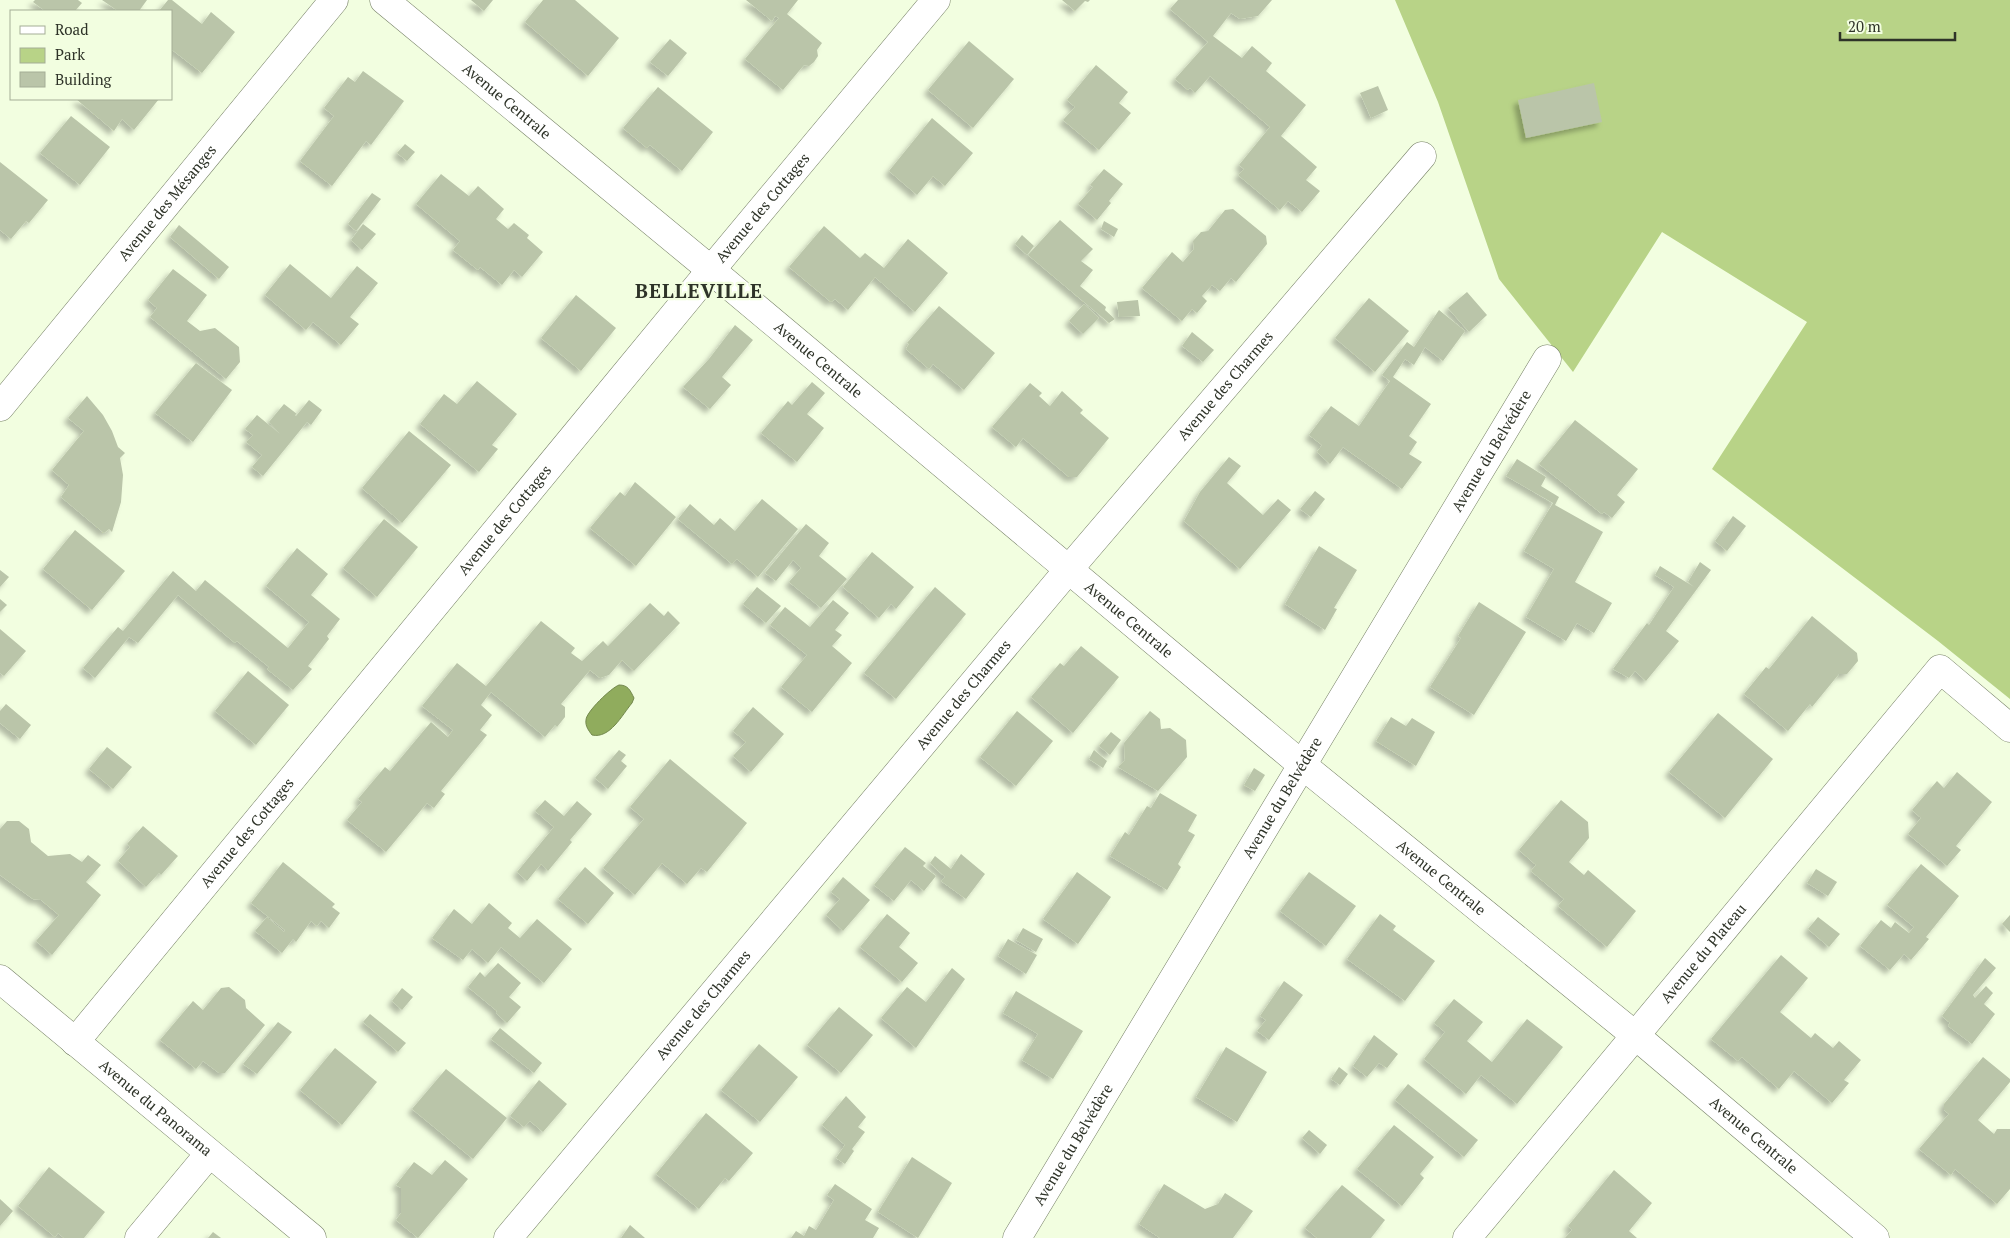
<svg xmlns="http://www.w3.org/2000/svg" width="2010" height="1238" font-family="'PT Serif',serif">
	<defs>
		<filter id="shadow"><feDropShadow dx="-4.5" dy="4.5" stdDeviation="2.5" flood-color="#0004"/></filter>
	</defs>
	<rect width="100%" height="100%" fill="#f2fee0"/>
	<polygon fill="#b8d387" points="1395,0 2010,0 2010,699 1938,641 1712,469 1807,322 1662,232 1573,372 1499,279 1438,102"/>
	<path fill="#90ac5d" stroke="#73884d" d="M619,685C628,685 630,690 634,698L632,703C622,715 610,739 592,735C589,731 585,726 586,720C586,712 611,688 619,685Z"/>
	<g fill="#bac5a9" filter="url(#shadow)">
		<polygon points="35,0 78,0 82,3 75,11 45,11 33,2"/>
		<polygon points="102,0 147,0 139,11 118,11"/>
		<polygon points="168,0 172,0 202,24 211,12 235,32 202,73 171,49 171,11 159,11"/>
		<polygon points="471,0 493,0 484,11"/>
		<polygon points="543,0 575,0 619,38 588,76 525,22"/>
		<polygon points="746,0 798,0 787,14 822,43 817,50 818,56 814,62 809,66 804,65 783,90 745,59 779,18 775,16 772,21"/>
		<polygon points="1062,0 1090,0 1088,2 1085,1 1075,11"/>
		<polygon points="1178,0 1272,0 1258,16 1240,19 1231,13 1213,36 1242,58 1252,46 1272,63 1266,71 1306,105 1281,136 1317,167 1306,180 1320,191 1302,212 1288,201 1280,210 1238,175 1244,169 1239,165 1270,127 1210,76 1195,93 1190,88 1188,90 1175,79 1208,42 1170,9"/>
		<polygon points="670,39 687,53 668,76 650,62"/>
		<polygon points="969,41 1014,79 973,128 928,90"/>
		<polygon points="1096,65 1128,92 1119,103 1131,113 1099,150 1063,120 1075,107 1067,100"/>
		<polygon points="363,71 404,101 371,145 366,141 332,186 300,161 334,116 324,108 348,77 355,82"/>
		<polygon points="1594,83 1602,122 1526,138 1518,100"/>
		<polygon points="1378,86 1388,110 1371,118 1360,93"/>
		<polygon points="658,87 713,132 682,171 650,145 647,148 623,128"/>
		<polygon points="76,99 159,99 134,130 122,119 114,131"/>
		<polygon points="71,116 110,147 80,185 40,153"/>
		<polygon points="932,118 973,153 945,186 933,176 917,195 889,171"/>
		<polygon points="405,144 415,152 407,161 397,153"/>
		<polygon points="0,162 48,200 29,223 26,221 11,239 0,230"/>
		<polygon points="1104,169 1123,184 1109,201 1111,203 1097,220 1078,204 1093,187 1090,185"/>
		<polygon points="441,174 469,196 478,186 504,209 496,219 508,229 514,223 529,235 527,238 543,252 522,277 514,270 502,285 480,267 478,270 453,250 460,241 416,204"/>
		<polygon points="372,193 381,199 356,231 348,224"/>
		<polygon points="1233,209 1266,236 1267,244 1236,282 1231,278 1220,291 1212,285 1202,296 1207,301 1197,313 1192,309 1182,321 1142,288 1172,252 1183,262 1194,249 1193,241 1201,232 1208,231 1225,210"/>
		<polygon points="1060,220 1093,249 1081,261 1093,270 1080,286 1106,307 1105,310 1115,319 1109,323 1028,255"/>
		<polygon points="1104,221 1118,229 1114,237 1101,229"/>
		<polygon points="363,224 376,234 362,250 351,240"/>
		<polygon points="179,225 229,267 219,279 170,237"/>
		<polygon points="824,226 860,258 865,253 884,268 908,239 948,273 915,312 875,277 848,310 835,299 831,302 789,267"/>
		<polygon points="1022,235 1034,246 1027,255 1015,244"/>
		<polygon points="290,264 331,298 357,266 378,283 350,317 359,324 341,345 313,322 306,330 265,295"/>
		<polygon points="173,269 207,295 187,321 200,331 215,328 239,347 240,362 226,379 150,317 157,308 148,300"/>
		<polygon points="1467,292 1487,315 1469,332 1448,308"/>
		<polygon points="576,295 616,328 581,371 541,338"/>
		<polygon points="1369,298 1409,331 1375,372 1335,338"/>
		<polygon points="1138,300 1140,316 1119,317 1117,302"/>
		<polygon points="1084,304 1099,318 1083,334 1069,321"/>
		<polygon points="939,306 995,353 964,390 933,364 929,369 906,349 909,344 907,343"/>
		<polygon points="1439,310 1465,331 1443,361 1425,347 1414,365 1405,359 1393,377 1431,404 1409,436 1417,442 1409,454 1422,462 1402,489 1343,447 1330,464 1317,452 1322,445 1309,435 1331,406 1359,426 1390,381 1382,375 1407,342 1414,347"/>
		<polygon points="735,325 753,340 722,377 731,385 710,409 683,387 709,359"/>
		<polygon points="1192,332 1214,350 1203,362 1182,346"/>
		<polygon points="196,363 232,390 193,442 155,413"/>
		<polygon points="477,381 517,414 492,445 498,449 479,472 420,424 444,394 457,404"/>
		<polygon points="812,382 825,393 807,414 824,428 797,462 761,433 788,401 792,405"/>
		<polygon points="1030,383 1042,393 1039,396 1050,406 1062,391 1083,410 1080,413 1109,438 1077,477 1069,477 1023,438 1016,447 992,427"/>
		<polygon points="87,396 103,415 112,431 118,447 125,453 120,458 123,475 121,502 112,532 109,529 104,533 61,497 69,485 52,470 84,431 68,418"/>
		<polygon points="309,400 322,410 311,425 307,422 263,476 252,467 262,455 246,442 253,435 245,429 257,415 280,434 269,422 284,404 297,414 295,415 296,416"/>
		<polygon points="1575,420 1638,469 1617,495 1625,502 1612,518 1604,512 1602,514 1539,464"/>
		<polygon points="409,431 451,465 402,523 362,488"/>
		<polygon points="1229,457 1241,466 1227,483 1263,515 1278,499 1291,510 1240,569 1184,521 1200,492"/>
		<polygon points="1517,459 1546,477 1541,486 1559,497 1555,505 1603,532 1575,582 1612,603 1594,633 1577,623 1566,641 1526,617 1554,569 1524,551 1553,503 1506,476"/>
		<polygon points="635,482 676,517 636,566 590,528 620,492 625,496"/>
		<polygon points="1315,491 1325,499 1311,517 1300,509"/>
		<polygon points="762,499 798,529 758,577 737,559 732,564 678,519 690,504 714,525 720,518 735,531"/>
		<polygon points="1733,516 1746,526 1727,551 1715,541"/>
		<polygon points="384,519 418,547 377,597 343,568"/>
		<polygon points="806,524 829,543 819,556 847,579 821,608 789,582 801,568 793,560 776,581 765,573"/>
		<polygon points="75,530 125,571 92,610 43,569"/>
		<polygon points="1319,546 1357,570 1334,608 1337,609 1325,630 1285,604"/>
		<polygon points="297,548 328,574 311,595 340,619 327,636 329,639 308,666 312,669 293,690 267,669 269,667 237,641 235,643 178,595 138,643 129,637 95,678 83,668 118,627 123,631 173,571 196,591 205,580 288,648 309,622 266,586"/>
		<polygon points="872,552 914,587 896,609 891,604 879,618 843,587"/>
		<polygon points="1700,562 1711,570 1666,631 1679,641 1646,681 1635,671 1629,678 1613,669 1647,623 1649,625 1674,587 1655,575 1660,566 1694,587 1688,582"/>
		<polygon points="0,570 9,577 0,587"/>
		<polygon points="757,587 781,606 766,623 743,604"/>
		<polygon points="935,587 966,614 896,699 864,673"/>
		<polygon points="0,599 7,605 0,612"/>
		<polygon points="833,600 849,613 835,630 842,635 832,646 852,663 812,712 781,687 807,655 770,625 785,607 810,627"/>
		<polygon points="1479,602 1526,632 1474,715 1430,687 1461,638 1458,636"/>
		<polygon points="650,603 664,616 668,611 680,623 634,671 622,660 609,675 600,678 590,670 561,704 565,707 565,717 557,727 555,725 545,737 491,692 481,705 492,715 480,730 487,735 441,791 445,794 434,808 427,803 386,852 347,820 362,802 358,799 385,767 390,771 431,722 448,737 453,730 422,706 457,663 486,686 541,621 575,648 571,653 582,661 603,641 608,646"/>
		<polygon points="1812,616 1857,653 1858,661 1847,674 1839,674 1812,707 1810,704 1788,731 1744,694 1766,667 1769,669"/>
		<polygon points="0,629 26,651 4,676 0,673"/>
		<polygon points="1081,646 1119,677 1073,733 1031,697 1060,663 1064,666"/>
		<polygon points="248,671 289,705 256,745 215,711"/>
		<polygon points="6,704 31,725 20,739 0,723 0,711"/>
		<polygon points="753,707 784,734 751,772 733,756 746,742 733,731"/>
		<polygon points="1017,711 1053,741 1016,786 980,757"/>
		<polygon points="1150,711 1160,719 1161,729 1170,728 1186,740 1187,757 1158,791 1118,767 1125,760 1124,743"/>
		<polygon points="1718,713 1773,759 1725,818 1669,772"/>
		<polygon points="1391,717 1406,726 1412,718 1435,732 1416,766 1376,741"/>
		<polygon points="1111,732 1121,740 1110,755 1099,746"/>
		<polygon points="107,747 132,767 113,789 89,769"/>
		<polygon points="619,750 626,755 621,761 627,766 608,789 595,778"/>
		<polygon points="1094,750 1107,761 1103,768 1089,759"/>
		<polygon points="670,759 747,823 707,872 701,868 687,884 662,863 635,895 603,868 644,819 630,807"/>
		<polygon points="1254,768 1265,775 1255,791 1244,785"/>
		<polygon points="1957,772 1992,802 1956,846 1961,850 1947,866 1908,834 1921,818 1912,810 1937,781 1944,788"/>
		<polygon points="1160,793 1197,815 1188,831 1195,835 1178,864 1181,867 1167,890 1110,856 1125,832 1129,835 1147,806 1151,808"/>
		<polygon points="545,800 564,816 577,801 592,814 570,840 572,842 548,871 541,864 527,881 517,872 554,827 535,811"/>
		<polygon points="1561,800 1588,822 1589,838 1569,862 1584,875 1588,870 1636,911 1607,947 1558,906 1564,899 1531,871 1536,865 1519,850"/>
		<polygon points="7,821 19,821 29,829 31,842 48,856 70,854 82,862 88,855 101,865 86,882 101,895 52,955 36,941 59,915 41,900 33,899 0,875 0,829"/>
		<polygon points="143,826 178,856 161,875 159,873 146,887 118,861 130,847 127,844"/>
		<polygon points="905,847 926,863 923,866 936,876 924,891 911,880 894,901 874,885"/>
		<polygon points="961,854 985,874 966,899 941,881 945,877 930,863 935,856 951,869"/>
		<polygon points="283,862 335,904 332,907 340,913 329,928 321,921 317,926 311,921 296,942 293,939 282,953 255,931 267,917 284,932 285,930 251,903"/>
		<polygon points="1921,864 1959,896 1926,937 1929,939 1911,960 1904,954 1890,970 1860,946 1881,920 1891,928 1895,922 1909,933 1914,927 1887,905"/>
		<polygon points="585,867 614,893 588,924 558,899"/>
		<polygon points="1816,869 1837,882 1828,896 1807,883"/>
		<polygon points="1077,872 1111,897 1078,944 1043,919"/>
		<polygon points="1309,872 1356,906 1326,946 1280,911"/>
		<polygon points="843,877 870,900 843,931 826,915 840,899 831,892"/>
		<polygon points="489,903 512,923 508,928 520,938 537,919 572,949 544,983 501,947 488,963 472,949 463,960 432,938 454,909 472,924"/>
		<polygon points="887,914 910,933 899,947 918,963 902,982 860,947"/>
		<polygon points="1380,914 1396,926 1393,930 1435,961 1405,1001 1347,959"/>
		<polygon points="2010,915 2010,932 2002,924"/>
		<polygon points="1818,917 1840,934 1829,947 1808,929"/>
		<polygon points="1023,928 1043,939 1036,952 1016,940"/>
		<polygon points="1008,939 1037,955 1026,974 998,956"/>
		<polygon points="1781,955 1808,978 1780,1012 1811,1038 1815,1033 1833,1048 1839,1041 1861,1060 1844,1080 1849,1083 1832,1103 1794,1071 1779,1089 1742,1057 1738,1061 1711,1039"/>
		<polygon points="1985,958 1996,968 1973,995 1975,998 1986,986 1993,993 1984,1004 1995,1014 1972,1044 1948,1026 1950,1023 1942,1016"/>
		<polygon points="498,963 521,983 509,997 521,1007 507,1023 496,1013 497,1011 468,987 480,972 485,977"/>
		<polygon points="952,968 965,979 916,1048 881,1018 907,987 926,1002"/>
		<polygon points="1284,981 1303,995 1269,1040 1257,1031 1266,1020 1260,1016"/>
		<polygon points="229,987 245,1000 246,1008 265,1025 225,1073 219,1073 203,1061 196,1069 160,1040 193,1001 203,1010 221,988"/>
		<polygon points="402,988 413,997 402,1010 392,1001"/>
		<polygon points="1016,991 1083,1031 1053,1079 1022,1060 1038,1034 1003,1013"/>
		<polygon points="1454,999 1483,1022 1467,1041 1492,1062 1527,1019 1563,1047 1517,1104 1481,1075 1466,1094 1424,1059 1445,1032 1434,1023"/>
		<polygon points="839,1007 873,1035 841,1073 807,1045"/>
		<polygon points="370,1014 406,1043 398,1052 363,1022"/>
		<polygon points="278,1022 292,1032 257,1074 243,1064"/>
		<polygon points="500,1028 542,1063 534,1073 491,1039"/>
		<polygon points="1374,1035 1398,1054 1387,1068 1379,1063 1367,1077 1353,1066"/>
		<polygon points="759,1044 798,1077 760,1122 721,1090"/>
		<polygon points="1226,1047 1267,1072 1237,1122 1196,1097"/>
		<polygon points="335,1048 377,1082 342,1125 300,1090"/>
		<polygon points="1983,1057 2010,1079 2010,1082 1978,1120 1994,1134 1997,1129 2010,1129 2010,1189 1997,1204 1955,1169 1951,1175 1919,1149 1949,1114 1944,1110 1944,1104"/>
		<polygon points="1339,1067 1348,1074 1340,1085 1331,1079"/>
		<polygon points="446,1069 507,1118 473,1159 412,1109"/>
		<polygon points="539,1080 567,1104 543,1132 530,1121 524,1127 510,1116"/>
		<polygon points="1408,1084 1478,1140 1464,1157 1395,1100"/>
		<polygon points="846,1096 866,1117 858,1127 865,1132 852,1149 854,1151 845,1164 836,1158 845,1145 822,1125"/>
		<polygon points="706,1113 753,1153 729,1181 725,1178 699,1209 656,1174"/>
		<polygon points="1394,1125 1434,1157 1420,1174 1424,1178 1402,1206 1357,1169"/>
		<polygon points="1309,1130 1327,1145 1320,1154 1302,1138"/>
		<polygon points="912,1157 952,1183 918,1238 878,1212"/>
		<polygon points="445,1160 468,1179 418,1238 396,1220 401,1213 401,1188 396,1185 414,1162 432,1175"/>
		<polygon points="49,1167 105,1212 84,1238 64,1238 58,1233 55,1237 18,1206"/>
		<polygon points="1614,1170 1652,1203 1629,1231 1637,1238 1565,1238 1572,1230 1568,1226"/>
		<polygon points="835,1184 872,1209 865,1220 879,1228 873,1238 791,1238 796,1231 804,1236 809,1226 816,1230 834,1200 827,1195"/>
		<polygon points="1164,1184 1205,1209 1218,1204 1225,1193 1253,1211 1233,1238 1160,1238 1139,1224"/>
		<polygon points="1342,1185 1385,1220 1371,1238 1317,1238 1305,1228"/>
		<polygon points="0,1199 13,1211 0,1226"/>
		<polygon points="630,1225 645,1238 621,1238"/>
		<polygon points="213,1232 221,1238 208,1238"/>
	</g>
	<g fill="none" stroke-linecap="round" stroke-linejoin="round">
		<defs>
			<g id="minor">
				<path id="s1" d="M384,0L711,270L1301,764L1636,1036L1875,1238"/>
				<path id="s2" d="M0,407L334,0"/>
				<path id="s3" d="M0,979L312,1238"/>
				<path id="s4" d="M75,1042L711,270L936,0"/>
				<polyline points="139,1238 209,1154"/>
				<path id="s5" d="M508,1238L1069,569L1422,156"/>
				<path id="s6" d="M1017,1238L1547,359"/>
				<path id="s7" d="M1467,1238L1940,669L2010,728"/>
			</g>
		</defs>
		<use href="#minor" stroke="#757f65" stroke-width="29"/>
		<use href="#minor" stroke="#fff" stroke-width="28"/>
	</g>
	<g text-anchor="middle" stroke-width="4.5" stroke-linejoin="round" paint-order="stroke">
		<g font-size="15" fill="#2e3328" stroke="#f2fee0">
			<text dy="5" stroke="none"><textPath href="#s1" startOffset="159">Avenue Centrale</textPath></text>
			<text dy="5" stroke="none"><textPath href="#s2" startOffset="264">Avenue des Mésanges</textPath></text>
			<text dy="5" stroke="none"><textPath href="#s4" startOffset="1081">Avenue des Cottages</textPath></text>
			<text dy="5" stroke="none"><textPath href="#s1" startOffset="564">Avenue Centrale</textPath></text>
			<text dy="5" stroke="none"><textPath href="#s5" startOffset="1114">Avenue des Charmes</textPath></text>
			<text dy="5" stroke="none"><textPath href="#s6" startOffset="919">Avenue du Belvédère</textPath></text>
			<text dy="5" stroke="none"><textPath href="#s4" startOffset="676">Avenue des Cottages</textPath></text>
			<text dy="5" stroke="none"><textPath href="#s1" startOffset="969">Avenue Centrale</textPath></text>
			<text dy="5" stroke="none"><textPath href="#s5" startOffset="709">Avenue des Charmes</textPath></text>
			<text dy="5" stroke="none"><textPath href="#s6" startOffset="514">Avenue du Belvédère</textPath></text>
			<text dy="5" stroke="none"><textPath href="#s4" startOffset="271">Avenue des Cottages</textPath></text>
			<text dy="5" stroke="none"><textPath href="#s1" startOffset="1374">Avenue Centrale</textPath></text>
			<text dy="5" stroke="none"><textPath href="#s7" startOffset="370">Avenue du Plateau</textPath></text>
			<text dy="5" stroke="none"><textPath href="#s5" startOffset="304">Avenue des Charmes</textPath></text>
			<text dy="5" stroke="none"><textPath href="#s3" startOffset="202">Avenue du Panorama</textPath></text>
			<text dy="5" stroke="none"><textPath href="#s1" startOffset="1779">Avenue Centrale</textPath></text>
			<text dy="5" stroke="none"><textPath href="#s6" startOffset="109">Avenue du Belvédère</textPath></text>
		</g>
		<g font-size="20" font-weight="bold" letter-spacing="1" fill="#2e3328" stroke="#f2fee0">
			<text x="699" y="298">BELLEVILLE</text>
		</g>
	</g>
	<rect x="10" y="10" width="162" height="90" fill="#f2fee0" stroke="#a4ad96"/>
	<rect x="20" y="26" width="25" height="8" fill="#ffffff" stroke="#a4ad96"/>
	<text x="55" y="35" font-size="15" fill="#2e3328">Road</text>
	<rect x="20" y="48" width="25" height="15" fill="#b8d387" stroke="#a4ad96"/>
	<text x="55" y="60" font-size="15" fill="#2e3328">Park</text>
	<rect x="20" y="72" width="25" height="15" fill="#bac5a9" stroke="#a4ad96"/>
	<text x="55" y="85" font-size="15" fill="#2e3328">Building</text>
	<path d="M1840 32v8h115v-8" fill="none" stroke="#2e3328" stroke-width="2.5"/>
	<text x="1848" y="32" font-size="15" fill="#2e3328" stroke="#f2fee0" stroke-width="4" paint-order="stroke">20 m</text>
</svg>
